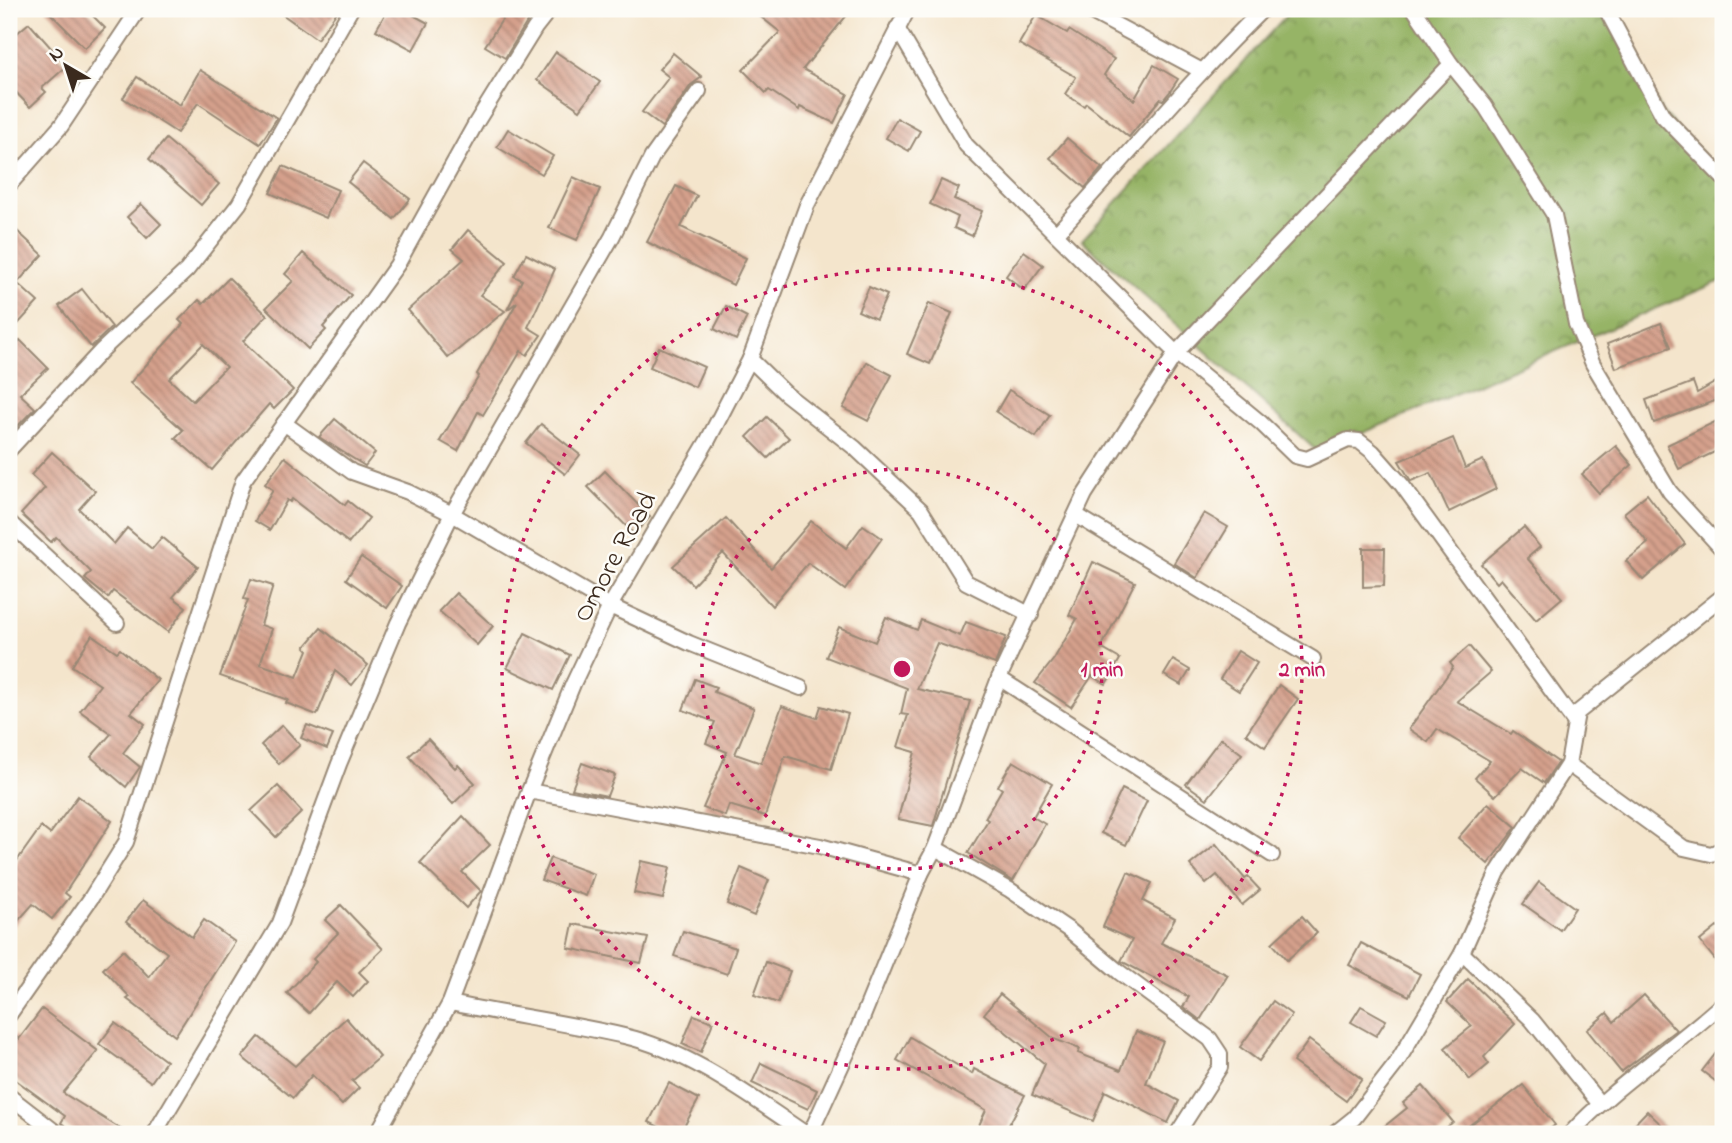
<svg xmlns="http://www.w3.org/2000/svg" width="1732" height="1143" font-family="'Indie Flower',sans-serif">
	<defs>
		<pattern id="forest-crowns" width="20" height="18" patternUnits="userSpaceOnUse" patternTransform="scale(1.75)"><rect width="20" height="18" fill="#96b466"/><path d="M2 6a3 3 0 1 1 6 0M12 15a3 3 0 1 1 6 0" fill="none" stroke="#7c9353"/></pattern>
		<pattern id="building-back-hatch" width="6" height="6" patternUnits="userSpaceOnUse" patternTransform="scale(1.75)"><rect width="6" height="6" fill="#d5a08c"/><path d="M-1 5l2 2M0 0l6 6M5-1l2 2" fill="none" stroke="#ae8372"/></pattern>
	</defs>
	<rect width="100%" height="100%" fill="#fdfcf7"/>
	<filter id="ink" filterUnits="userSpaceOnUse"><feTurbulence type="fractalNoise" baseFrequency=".0143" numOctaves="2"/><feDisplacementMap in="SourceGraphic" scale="14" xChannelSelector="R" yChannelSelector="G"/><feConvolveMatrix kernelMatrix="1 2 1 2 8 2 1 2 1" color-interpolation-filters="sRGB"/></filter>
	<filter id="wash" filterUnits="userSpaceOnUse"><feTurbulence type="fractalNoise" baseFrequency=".00686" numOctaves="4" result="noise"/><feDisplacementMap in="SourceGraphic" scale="28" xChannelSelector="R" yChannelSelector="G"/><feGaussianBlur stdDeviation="1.57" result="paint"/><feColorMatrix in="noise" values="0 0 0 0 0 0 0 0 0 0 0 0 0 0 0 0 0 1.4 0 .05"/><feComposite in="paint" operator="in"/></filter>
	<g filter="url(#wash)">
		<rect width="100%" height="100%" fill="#f4e5cc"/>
		<polygon fill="url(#forest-crowns)" stroke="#686f42" stroke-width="2" points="1292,9 1600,9 1664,114 1723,176 1723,280 1318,452 1082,240"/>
		<g id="blocks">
			<g fill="url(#building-back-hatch)" fill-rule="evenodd">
				<polygon points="46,9 86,9 105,28 85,48"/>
				<polygon points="275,9 339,9 317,39"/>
				<polygon points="388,9 402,9 428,23 413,50 376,30"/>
				<polygon points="509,9 535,9 505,58 485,46"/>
				<polygon points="751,9 852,9 803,69 848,94 834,123 800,107 799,110 769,90 766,93 743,70 780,32"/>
				<polygon points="1036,15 1067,33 1069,30 1114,59 1104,75 1134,100 1154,65 1178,79 1169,93 1163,100 1160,99 1129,137 1086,103 1084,106 1065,94 1076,77 1019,44"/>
				<polygon points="29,23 67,66 42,88 46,92 30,107 9,85 9,40"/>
				<polygon points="556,52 600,82 580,110 537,80"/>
				<polygon points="673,53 702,77 691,85 662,127 642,112 669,77 659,69"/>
				<polygon points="200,70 277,118 260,144 198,103 177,133 123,98 137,77 180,105"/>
				<polygon points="897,118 920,131 909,151 886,138"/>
				<polygon points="508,129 553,156 542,174 497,147"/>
				<polygon points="1067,138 1102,168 1085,188 1050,158"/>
				<polygon points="166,139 219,184 201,205 149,159"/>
				<polygon points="363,163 410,199 394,219 348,182"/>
				<polygon points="283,166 338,190 326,218 270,193"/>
				<polygon points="573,177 600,189 577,240 549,228"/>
				<polygon points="941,180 959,188 954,199 982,211 972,236 954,228 958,217 930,204"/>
				<polygon points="676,186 697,196 681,227 746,258 733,285 647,242"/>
				<polygon points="141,204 161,224 147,238 127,217"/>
				<polygon points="15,229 43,255 17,283 38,302 18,324 9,315 9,236"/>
				<polygon points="468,230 507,262 480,295 505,311 448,358 408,310 464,259 452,249"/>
				<polygon points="1024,251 1043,265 1024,290 1006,276"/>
				<polygon points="303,253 351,295 323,327 326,330 308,349 266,308 293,281 285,274"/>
				<polygon points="526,254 555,269 528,327 541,335 527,355 521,351 483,415 478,412 458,451 440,441 479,376 477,374 517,302 507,310 522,280 514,276"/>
				<path d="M229,278L267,315L243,341L293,390L274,409L269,404L212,470L175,438L183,430L130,383L183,324L179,320L199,300L203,304ZM203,344L226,367L193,401L169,379Z"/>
				<polygon points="869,287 887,295 876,319 858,311"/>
				<polygon points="82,289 112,327 91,347 59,306"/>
				<polygon points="929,303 952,313 930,364 907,354"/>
				<polygon points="726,306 747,317 736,340 714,329"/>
				<polygon points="1661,323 1671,347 1616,368 1607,344"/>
				<polygon points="20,340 48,368 20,394 35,408 9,435 9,351"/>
				<polygon points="659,347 704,367 695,387 650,367"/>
				<polygon points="867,362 892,375 868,421 843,408"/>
				<polygon points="1723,378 1723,398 1654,423 1646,400 1693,382 1697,393"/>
				<polygon points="1009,390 1050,415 1036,437 996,412"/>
				<polygon points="767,417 789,438 768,458 747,437"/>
				<polygon points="1723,418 1723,448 1679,469 1667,445"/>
				<polygon points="335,419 375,453 365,466 319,437"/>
				<polygon points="541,424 580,455 565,474 526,443"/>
				<polygon points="1453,438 1465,468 1483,460 1496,489 1449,512 1431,473 1411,481 1399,461"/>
				<polygon points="1616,446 1632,465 1599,493 1582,474"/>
				<polygon points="52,452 95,491 79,509 114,544 127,528 152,549 162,537 198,567 173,597 186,607 168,632 113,591 108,598 85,579 91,572 56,537 51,542 21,514 45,488 31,475"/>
				<polygon points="285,457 345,505 348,501 369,518 349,543 292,499 290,502 287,500 270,530 255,521 273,490 265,484"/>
				<polygon points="605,471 650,517 634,534 588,487"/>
				<polygon points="1647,494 1685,544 1643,580 1626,561 1648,543 1624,513"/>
				<polygon points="1204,513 1228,527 1197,578 1174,563"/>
				<polygon points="726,518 771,568 811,521 846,548 863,525 882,538 845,590 808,563 772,606 723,553 693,585 673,566"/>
				<polygon points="1524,527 1540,547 1527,558 1562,598 1536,620 1501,579 1497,583 1481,564"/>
				<polygon points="1363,548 1385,548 1384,586 1363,587"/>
				<polygon points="361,557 402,586 387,608 346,579"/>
				<polygon points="1093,562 1135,582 1101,648 1120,659 1106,684 1092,676 1071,707 1035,683 1054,659 1077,619 1069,615"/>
				<polygon points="251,579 273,586 261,625 272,629 260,664 297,677 308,650 305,647 321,628 368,665 352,685 335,671 317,715 286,703 288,700 220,676 248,600 244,599"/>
				<polygon points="456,593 493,626 477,645 439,611"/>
				<polygon points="886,617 917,630 921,620 960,636 966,622 1006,637 995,664 937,643 917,689 970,701 933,826 898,819 915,752 898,747 908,715 901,714 907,688 826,657 839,627 875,642"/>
				<polygon points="525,633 570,655 553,690 507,668"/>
				<polygon points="92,635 117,652 120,649 158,680 131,713 145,724 123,753 140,767 126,787 91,757 111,734 80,711 100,685 72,666"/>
				<polygon points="1469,646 1491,672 1457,701 1511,734 1513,731 1558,762 1544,783 1522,768 1495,796 1475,778 1490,761 1437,729 1428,742 1409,729 1453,667 1450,663"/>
				<polygon points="1238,651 1257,663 1239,691 1220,679"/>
				<polygon points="1173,660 1190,670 1181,685 1164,675"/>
				<polygon points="695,679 716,687 714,692 754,708 735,754 761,763 782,706 817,718 821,706 848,714 831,769 785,756 765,816 729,805 725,816 703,808 727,752 706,743 715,722 683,710"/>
				<polygon points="1279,685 1298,699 1265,747 1246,734"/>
				<polygon points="282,725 300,745 279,764 261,745"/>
				<polygon points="307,725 333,735 327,749 301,738"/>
				<polygon points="1221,738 1242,754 1207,799 1186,784"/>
				<polygon points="428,739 455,768 458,765 475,783 453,804 409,756"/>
				<polygon points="1013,761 1052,784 1033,817 1045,824 1013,881 968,853 988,820 985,818 1002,789 998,786"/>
				<polygon points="582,763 615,775 607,796 572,789"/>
				<polygon points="278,786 302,812 276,837 251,811"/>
				<polygon points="1122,789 1147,801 1126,845 1101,833"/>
				<polygon points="78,796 112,821 65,893 70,897 52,919 33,904 9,931 9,896 16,889 9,883 9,872 41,827 50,834"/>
				<polygon points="1488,803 1516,827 1488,864 1458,838"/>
				<polygon points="463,816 490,845 462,872 481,891 466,908 420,863"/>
				<polygon points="1216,844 1245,879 1248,877 1260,890 1242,905 1217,875 1206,884 1190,865"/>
				<polygon points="550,858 594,874 586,896 541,880"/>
				<polygon points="641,861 670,867 663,899 634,893"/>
				<polygon points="741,868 769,880 754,916 727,904"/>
				<polygon points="1128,872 1152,883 1143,901 1175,918 1161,943 1228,975 1200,1020 1183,1007 1189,997 1121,961 1132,940 1103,927"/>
				<polygon points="1539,882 1575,908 1560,930 1523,904"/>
				<polygon points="143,900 192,937 204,920 235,942 175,1036 127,999 130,997 103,969 123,950 149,977 167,953 126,922"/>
				<polygon points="341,905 383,949 359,972 368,981 353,997 337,982 309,1013 287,993 316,962 313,959 338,933 325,920"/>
				<polygon points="1302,916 1317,933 1287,960 1272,943"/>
				<polygon points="1723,922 1723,970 1700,941"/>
				<polygon points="573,924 648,938 641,963 568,948"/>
				<polygon points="683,931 736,948 727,974 674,956"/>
				<polygon points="1361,943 1420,974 1409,996 1349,965"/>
				<polygon points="766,962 790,971 778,1003 754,995"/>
				<polygon points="1468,979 1515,1024 1484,1057 1489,1064 1470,1080 1445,1048 1472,1026 1447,1002"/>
				<polygon points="1000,994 1054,1039 1080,1049 1078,1053 1121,1070 1136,1031 1163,1041 1146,1083 1179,1101 1168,1123 1105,1091 1093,1121 1032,1095 1045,1064 984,1014"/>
				<polygon points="1644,995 1676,1030 1621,1072 1587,1030 1607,1013 1614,1022"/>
				<polygon points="1273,1001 1292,1015 1259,1061 1240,1047"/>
				<polygon points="1361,1006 1386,1020 1376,1036 1351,1022"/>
				<polygon points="42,1009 98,1051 63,1093 129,1134 79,1134 61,1123 65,1116 9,1075 9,1042 14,1035 19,1039"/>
				<polygon points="694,1015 713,1022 701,1052 682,1044"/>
				<polygon points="346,1018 380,1057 352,1081 359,1088 342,1105 312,1075 293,1098 242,1057 259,1037 295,1066"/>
				<polygon points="115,1023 166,1061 151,1082 99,1044"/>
				<polygon points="910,1037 972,1074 974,1069 1025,1095 1004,1134 975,1134 986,1110 897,1060"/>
				<polygon points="1309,1040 1362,1079 1346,1101 1293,1062"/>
				<polygon points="1723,1044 1723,1087 1702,1071"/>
				<polygon points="761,1063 817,1090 808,1109 752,1083"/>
				<polygon points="669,1083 699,1099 680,1134 673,1134 649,1122"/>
				<polygon points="1523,1085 1555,1125 1544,1134 1458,1134"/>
				<polygon points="1423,1086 1453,1122 1439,1134 1375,1134 1407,1108 1403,1103"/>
				<polygon points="1647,1111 1671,1134 1625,1134"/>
			</g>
		</g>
	</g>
	<g filter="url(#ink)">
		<use href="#blocks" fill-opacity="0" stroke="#988875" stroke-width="2"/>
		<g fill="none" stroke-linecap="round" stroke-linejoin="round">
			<defs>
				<g id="minor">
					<polyline points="1086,9 1200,70"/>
					<polyline points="1414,9 1451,64 1485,106 1554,215 1576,324 1593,364 1670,492 1723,550"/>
					<polyline points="1606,9 1663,116 1723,178"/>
					<polyline points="897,28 966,145 1176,353 1261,423 1295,456 1307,459 1348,440 1359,441 1373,452 1402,485 1575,723"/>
					<polyline points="9,185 61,126 139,9"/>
					<path d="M1056,234C1125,159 1190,80 1263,9"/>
					<polyline points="750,359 786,394 855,448 921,510 966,582 1031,615"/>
					<polyline points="284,423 352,472 408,492 452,514 610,606 689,643 801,688"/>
					<polyline points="9,450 102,350 187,270 239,204 351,9"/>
					<polyline points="1076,515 1313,659"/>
					<polyline points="9,522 117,623"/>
					<polyline points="999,678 1272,855"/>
					<polyline points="1568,764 1684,848 1711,854 1723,849"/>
					<polyline points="529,791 820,846 921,874"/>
					<polyline points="935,848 1010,890 1069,930 1119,972 1210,1039 1220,1054 1220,1067 1177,1134"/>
					<polyline points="1462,953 1532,1020 1599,1103"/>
					<path d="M450,1003C508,1015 567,1023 624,1036C690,1051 751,1097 806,1134"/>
					<polyline points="9,1015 91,898 126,842 243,481 397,265 476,123 535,28 550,9"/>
					<polyline points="9,1096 58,1134"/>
					<polyline points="154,1134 280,923 339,764 398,623 452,514 612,237 652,157 699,91"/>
					<polyline points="377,1134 450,1003 529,791 573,684 610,606 708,440 750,359 807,205 908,9"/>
					<polyline points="810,1134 855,1036 921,874 935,848 999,678 1085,494 1176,353 1451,64"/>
					<polyline points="1334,1134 1354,1118 1396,1064 1462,953 1498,872 1568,764 1577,713 1723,596"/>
					<path d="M1570,1134C1615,1085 1673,1049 1723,1003"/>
				</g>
			</defs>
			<use href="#minor" stroke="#988875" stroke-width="18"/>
			<use href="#minor" stroke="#fff" stroke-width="14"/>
		</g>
	</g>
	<g fill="none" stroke="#c2185b" stroke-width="3.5" stroke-dasharray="3.5 7">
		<circle cx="902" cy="669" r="200"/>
		<circle cx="902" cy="669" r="400"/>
	</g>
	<g text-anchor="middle" stroke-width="5" stroke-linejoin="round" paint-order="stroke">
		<g font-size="28" fill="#3b2a1e" stroke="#fdfcf7">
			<text transform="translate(613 556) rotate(-61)" y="10">Omore Road</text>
		</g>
	</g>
	<circle cx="902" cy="669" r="10" fill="#c2185b" stroke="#fdfcf7" stroke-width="3.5"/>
	<g font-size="21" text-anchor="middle" font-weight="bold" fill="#c2185b" stroke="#fdfcf7" stroke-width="5" stroke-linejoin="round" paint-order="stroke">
		<text x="1102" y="676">1 min</text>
		<text x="1302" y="676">2 min</text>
	</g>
	<rect width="1732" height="1143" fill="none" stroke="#fdfcf7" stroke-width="35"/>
	<g transform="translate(66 66) rotate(321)" stroke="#fdfcf7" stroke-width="5" paint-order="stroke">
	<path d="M0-5L12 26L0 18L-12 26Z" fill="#3b2a1e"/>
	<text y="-10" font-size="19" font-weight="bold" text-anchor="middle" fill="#3b2a1e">N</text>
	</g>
</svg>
